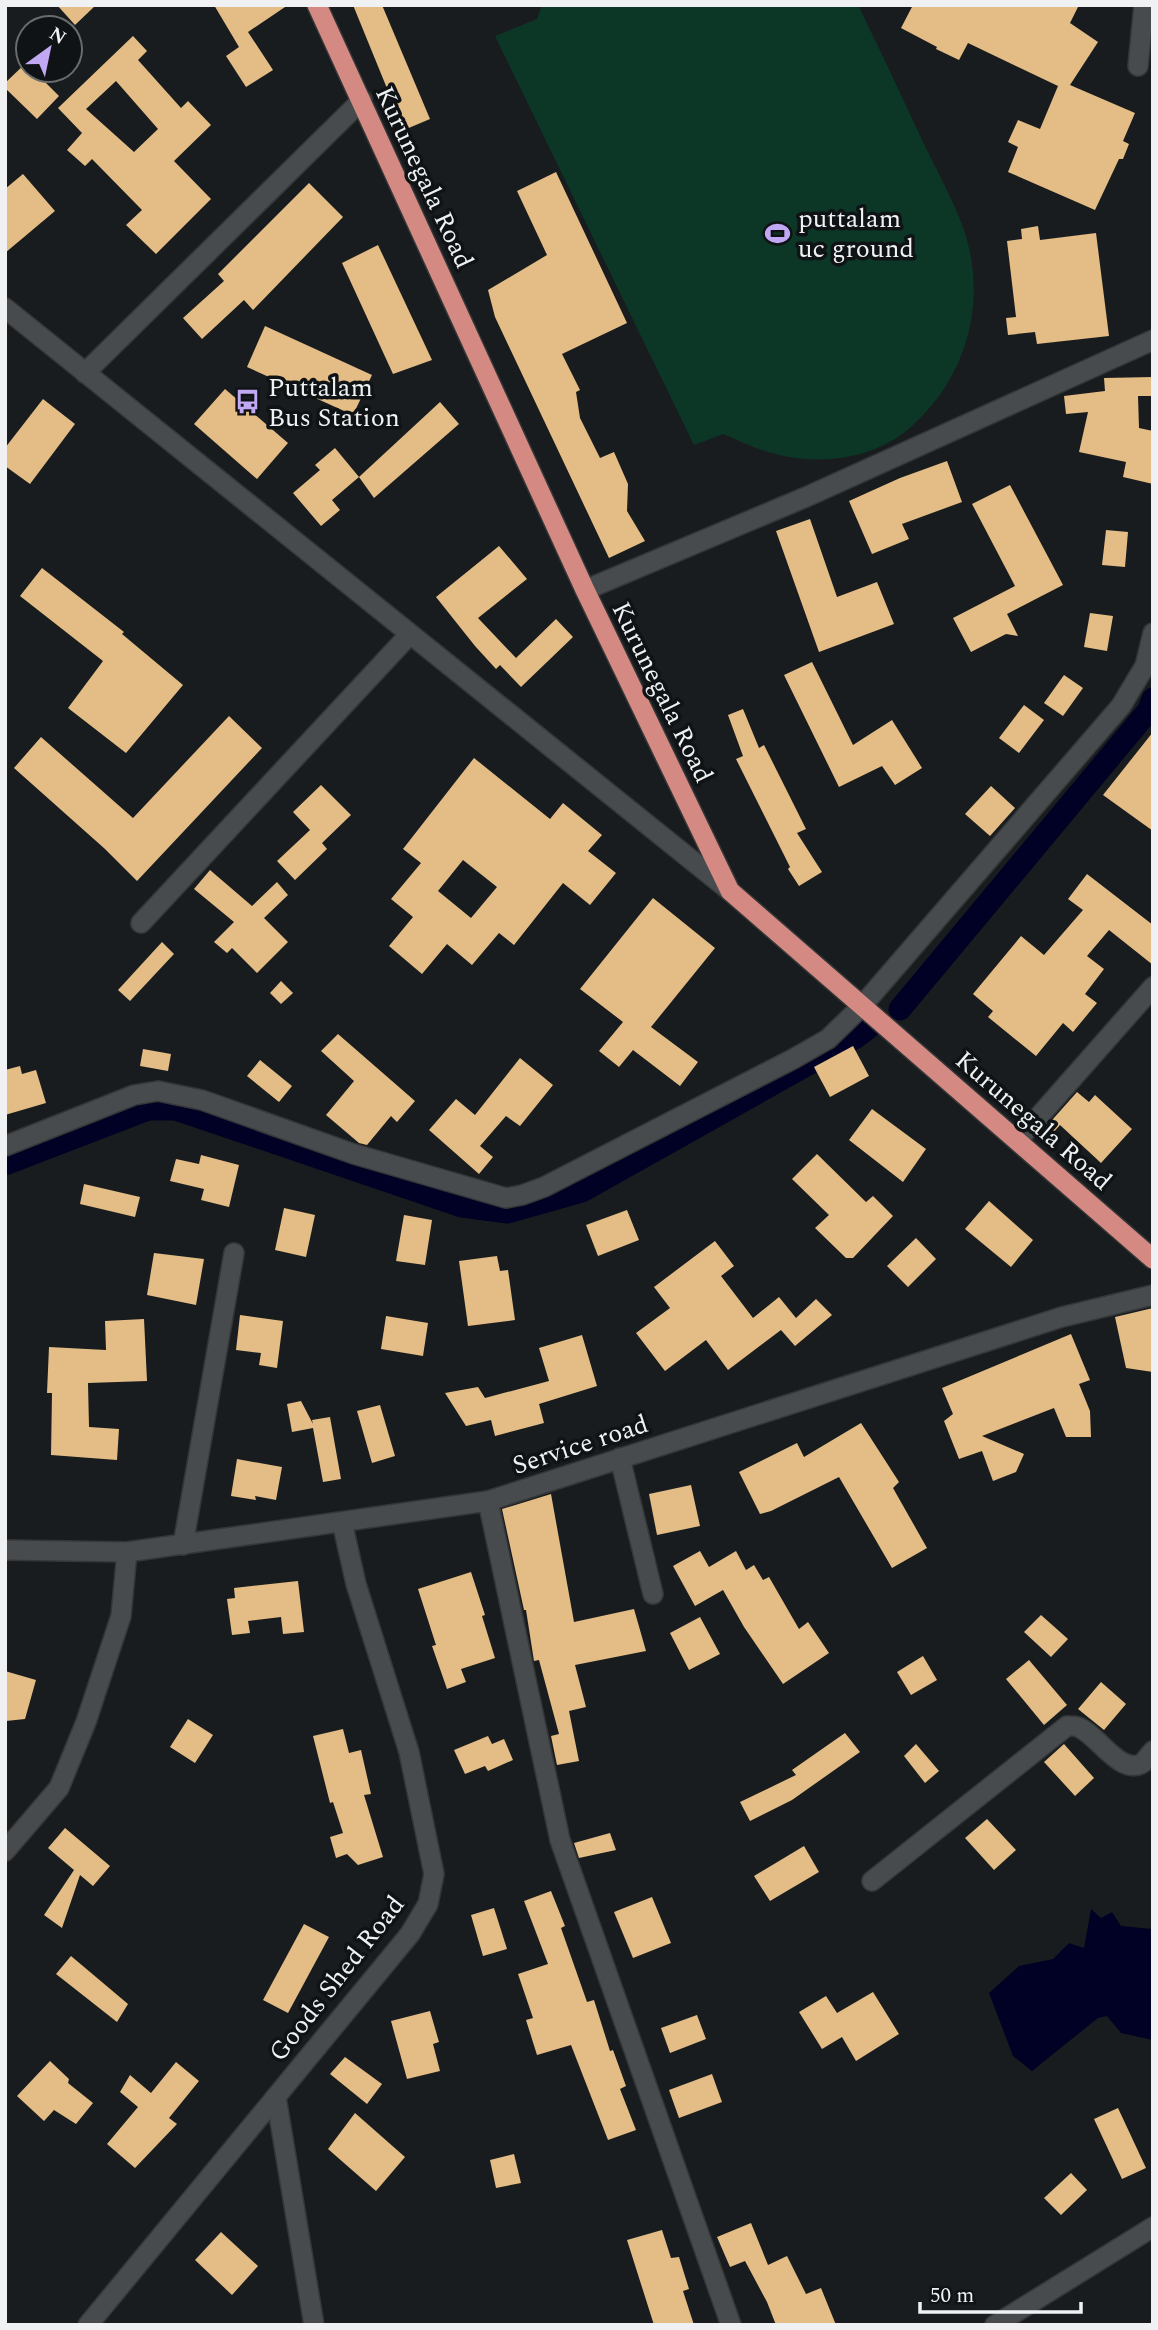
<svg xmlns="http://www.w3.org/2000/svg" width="1158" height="2330" font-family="Spectral,serif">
	<rect width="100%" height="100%" fill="#191c1e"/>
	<path fill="#0c3727" d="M542,5H858C880,50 901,95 922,140C935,167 950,194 961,222C989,294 970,374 912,426C872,462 812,467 762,450C749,446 736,439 723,434L694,445L495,36L537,19Z"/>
	<polygon fill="#000124" points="1091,1909 1101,1918 1112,1912 1121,1926 1153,1929 1153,2040 1121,2033 1107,2016 1098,2018 1032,2071 1013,2056 989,1993 1019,1966 1053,1959 1069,1943 1084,1948"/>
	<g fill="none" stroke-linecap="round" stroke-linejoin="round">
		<g stroke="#000124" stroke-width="23">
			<polyline points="900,1009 1149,710 1153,699"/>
			<polyline points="5,1164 148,1109 176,1109 462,1206 508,1212 582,1191 856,1037 868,1028"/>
		</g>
	</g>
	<g fill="#e3bd85" fill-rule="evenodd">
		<polygon points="57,5 96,5 75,25"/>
		<polygon points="214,5 288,5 248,32 273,70 246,87 226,56 239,47"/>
		<polygon points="353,5 382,5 430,119 404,130"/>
		<polygon points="913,5 1079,5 1070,23 1098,42 1070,85 1135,113 1123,141 1129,144 1123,159 1119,159 1095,210 1008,172 1018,147 1008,142 1018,120 1040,129 1058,86 968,43 959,60 936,49 937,47 901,28"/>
		<path d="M133,36L147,51L138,60L181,108L188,101L211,125L174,161L211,199L156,254L126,225L142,210L92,159L85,166L67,150L82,133L58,108ZM116,81L158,129L134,152L86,109Z"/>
		<polygon points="26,63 28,70 33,70 59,96 37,119 5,88 5,83"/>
		<polygon points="556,172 627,323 562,354 580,390 576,392 580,418 600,458 614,452 628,484 627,511 645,541 609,558 495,317 488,290 547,255 517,191"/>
		<polygon points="23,174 55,211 5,253 5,189"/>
		<polygon points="309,183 343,217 253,310 244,300 202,339 183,318 224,281 218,274"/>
		<polygon points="1038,226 1040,240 1096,233 1109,336 1037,344 1035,332 1008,335 1006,318 1016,317 1007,241 1022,239 1021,229"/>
		<polygon points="378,245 432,360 393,374 342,263"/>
		<polygon points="265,326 372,375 353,415 247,367"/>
		<polygon points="1153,377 1153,396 1138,396 1139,428 1153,431 1153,484 1123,477 1126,462 1079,452 1088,412 1066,414 1064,396 1105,391 1104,378"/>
		<polygon points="225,389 288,443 257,479 194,424"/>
		<polygon points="43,399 75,424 30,484 5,466 5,448"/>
		<polygon points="440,402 459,424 374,498 359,477"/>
		<polygon points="335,448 359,477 332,500 340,510 321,526 293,493 320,470 315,465"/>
		<polygon points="947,461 962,502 902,524 909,539 872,554 849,501 900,478"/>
		<polygon points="1010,485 1063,585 1007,614 1018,636 1006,634 971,652 953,618 1015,586 972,504"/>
		<polygon points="810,519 837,597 877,582 894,624 819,652 776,531"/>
		<polygon points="1106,530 1128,532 1125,567 1102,565"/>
		<polygon points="499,546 527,579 478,618 516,658 556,619 573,637 521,687 500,665 496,669 475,646 436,597"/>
		<polygon points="42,568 124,632 122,634 183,685 126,753 68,708 103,661 20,596"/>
		<polygon points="1090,613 1113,616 1107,651 1084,647"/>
		<polygon points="812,662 853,745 892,720 922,768 895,785 882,766 839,787 784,675"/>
		<polygon points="1064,675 1083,688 1063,716 1044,703"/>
		<polygon points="1024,705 1044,720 1019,753 999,738"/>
		<polygon points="743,709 759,748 764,745 806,829 797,833 822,872 799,886 788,869 790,867 736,759 743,756 728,715"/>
		<polygon points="229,716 262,748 137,881 105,849 14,768 41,737 133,818"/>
		<polygon points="1153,732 1153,831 1103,795"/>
		<path d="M474,758L550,819L563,803L602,835L588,851L616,873L590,905L563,883L514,945L499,933L472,965L447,944L422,974L389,946L413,917L391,899L421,863L403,849ZM463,860L497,887L471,918L438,891Z"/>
		<polygon points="321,785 351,815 322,843 327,849 295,880 277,861 310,830 293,812"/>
		<polygon points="991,786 1015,808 990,836 965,814"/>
		<polygon points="210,870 252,906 277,882 288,895 264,918 288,942 257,973 232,948 227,953 214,942 234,922 194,889"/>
		<polygon points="1087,874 1153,925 1153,965 1109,930 1087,956 1104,969 1085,994 1097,1003 1073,1032 1063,1023 1036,1056 988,1017 993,1011 973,994 1021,936 1044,955 1083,910 1068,899"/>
		<polygon points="653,898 715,948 651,1027 698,1062 680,1086 633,1050 619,1067 599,1051 623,1022 580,989"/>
		<polygon points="162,942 174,954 130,1001 118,990"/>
		<polygon points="281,981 293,993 281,1004 270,993"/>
		<polygon points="338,1034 415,1101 397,1122 391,1116 367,1145 359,1143 326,1115 354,1081 321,1051"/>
		<polygon points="853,1046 869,1076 830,1097 814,1067"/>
		<polygon points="143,1049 171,1054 168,1071 140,1066"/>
		<polygon points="520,1058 553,1085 520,1126 506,1116 480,1146 493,1157 479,1174 429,1130 456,1099 475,1115"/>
		<polygon points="260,1060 292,1086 279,1102 247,1076"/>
		<polygon points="20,1066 22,1074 36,1070 46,1103 5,1115 5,1070"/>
		<polygon points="1077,1092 1089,1102 1095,1095 1132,1129 1101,1163 1060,1125 1052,1134 1045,1128"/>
		<polygon points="872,1109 926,1149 903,1182 849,1140"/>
		<polygon points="817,1154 866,1202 873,1196 893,1216 853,1258 846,1258 815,1228 829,1215 792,1179"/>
		<polygon points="201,1155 239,1165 229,1207 201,1200 204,1189 170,1181 176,1159 199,1164"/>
		<polygon points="84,1184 140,1197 135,1217 80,1204"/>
		<polygon points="989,1201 1033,1240 1011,1267 965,1229"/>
		<polygon points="284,1208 315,1215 306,1257 275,1250"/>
		<polygon points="627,1210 639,1240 598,1256 586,1225"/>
		<polygon points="404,1215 432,1220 425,1265 396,1261"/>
		<polygon points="916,1238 936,1259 908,1287 887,1266"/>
		<polygon points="715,1241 734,1266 721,1276 753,1318 779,1297 796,1318 816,1299 832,1315 795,1346 781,1330 728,1370 706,1340 665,1371 636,1333 670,1308 654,1287"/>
		<polygon points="154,1253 204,1259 196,1305 147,1295"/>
		<polygon points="497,1256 500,1271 508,1270 515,1320 468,1326 459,1261"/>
		<polygon points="1153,1308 1153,1372 1126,1368 1115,1317"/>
		<polygon points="240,1315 283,1321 277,1368 259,1365 261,1353 236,1350"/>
		<polygon points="386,1316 428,1323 423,1356 381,1349"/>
		<polygon points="144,1319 147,1381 88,1383 89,1427 119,1429 117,1460 51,1455 52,1393 47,1393 49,1347 106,1350 105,1321"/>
		<polygon points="1071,1334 1090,1380 1079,1384 1090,1411 1091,1437 1066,1437 1054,1408 982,1436 1024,1454 1016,1472 993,1481 982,1451 959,1459 944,1421 953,1414 942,1388"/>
		<polygon points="582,1335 597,1386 539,1404 544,1423 495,1436 491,1420 466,1426 445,1393 478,1387 485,1398 549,1381 539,1348"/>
		<polygon points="301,1401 313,1424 312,1420 330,1417 341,1479 323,1482 313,1428 292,1432 287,1404"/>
		<polygon points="380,1405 395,1456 372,1463 357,1411"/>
		<polygon points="861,1423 899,1482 893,1488 927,1548 892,1568 839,1477 771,1511 760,1514 739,1472 797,1443 804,1457"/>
		<polygon points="237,1459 282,1467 276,1500 255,1496 256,1500 231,1496"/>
		<polygon points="691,1485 700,1526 657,1535 649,1494"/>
		<polygon points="551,1494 574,1622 634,1609 646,1651 575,1665 586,1707 569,1711 579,1761 557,1765 551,1736 559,1734 539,1660 534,1661 526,1610 524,1610 502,1509"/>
		<polygon points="700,1551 709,1567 736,1551 746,1570 754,1565 763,1580 769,1577 799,1629 808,1622 829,1653 783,1684 744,1627 723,1590 695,1606 673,1566"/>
		<polygon points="471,1572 485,1615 482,1616 495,1658 461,1669 466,1682 447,1689 432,1646 436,1645 418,1589"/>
		<polygon points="298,1581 304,1632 283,1634 281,1617 248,1621 250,1633 232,1635 227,1599 235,1598 234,1588"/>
		<polygon points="1041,1615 1068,1639 1051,1657 1024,1632"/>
		<polygon points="700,1617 720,1654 689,1670 670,1633"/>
		<polygon points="923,1656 937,1680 911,1695 897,1672"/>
		<polygon points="1029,1660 1067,1705 1044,1725 1006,1679"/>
		<polygon points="5,1671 36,1680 25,1719 6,1721"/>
		<polygon points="1101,1682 1126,1704 1104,1730 1078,1709"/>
		<polygon points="188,1719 213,1735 195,1763 170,1747"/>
		<polygon points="343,1729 349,1753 361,1750 371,1794 364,1795 383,1857 358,1865 347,1854 336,1858 330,1837 343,1833 333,1802 330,1803 313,1736"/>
		<polygon points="845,1733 860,1752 792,1800 750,1821 740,1802 796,1775 792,1770"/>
		<polygon points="488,1736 492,1744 504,1739 513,1760 488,1771 485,1766 465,1774 454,1750"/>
		<polygon points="916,1744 939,1771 925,1783 904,1756"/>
		<polygon points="1064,1744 1094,1778 1075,1796 1044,1762"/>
		<polygon points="987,1819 1016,1850 994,1870 965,1838"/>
		<polygon points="65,1828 110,1866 93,1886 80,1875 62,1928 44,1915 74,1870 48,1848"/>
		<polygon points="610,1833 616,1850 579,1858 574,1843"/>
		<polygon points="804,1846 819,1872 770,1901 754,1876"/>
		<polygon points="551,1891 565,1926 561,1928 587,2002 594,2000 610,2051 613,2050 626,2086 620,2089 636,2130 608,2140 571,2045 537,2055 526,2020 533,2018 518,1974 548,1964 524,1901"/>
		<polygon points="652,1897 671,1943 633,1958 614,1912"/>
		<polygon points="494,1908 507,1949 483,1956 471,1915"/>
		<polygon points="304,1924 329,1937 288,2013 263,2000"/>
		<polygon points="71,1956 128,2004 117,2022 56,1974"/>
		<polygon points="873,1992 899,2034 856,2061 842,2037 822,2049 799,2012 826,1996 837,2013"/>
		<polygon points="430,2011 439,2042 433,2044 440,2071 407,2079 391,2021"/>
		<polygon points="697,2015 706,2039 670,2053 661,2028"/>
		<polygon points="345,2057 382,2084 367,2104 330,2074"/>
		<polygon points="50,2061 69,2079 68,2083 93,2103 76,2124 54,2110 44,2121 17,2096"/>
		<polygon points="176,2062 199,2081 169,2118 177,2124 135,2168 107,2144 138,2107 120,2092 130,2075 151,2093"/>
		<polygon points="712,2074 722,2102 679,2118 669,2090"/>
		<polygon points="1118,2108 1146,2168 1122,2179 1094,2119"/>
		<polygon points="355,2113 405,2157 376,2191 328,2149"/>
		<polygon points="514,2154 521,2183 496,2188 490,2160"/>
		<polygon points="1071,2173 1087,2190 1061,2215 1044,2198"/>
		<polygon points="751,2223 768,2265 787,2256 806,2294 821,2288 836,2325 776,2325 767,2302 745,2261 730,2267 717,2237"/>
		<polygon points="662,2230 671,2258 679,2257 689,2289 683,2291 694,2325 654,2325 627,2240"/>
		<polygon points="221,2232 258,2266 232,2295 195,2260"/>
	</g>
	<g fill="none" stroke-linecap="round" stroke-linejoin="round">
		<defs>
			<g id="minor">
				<polyline points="1138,66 1144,5"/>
				<polyline points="85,373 362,100"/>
				<polyline points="585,590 806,497 1153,340"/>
				<polyline points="141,923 410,634"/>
				<polyline points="1018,1140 1153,987"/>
				<polyline points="5,1146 134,1095 158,1091 202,1100 354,1154 506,1198 522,1195 544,1187 793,1059 828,1039 862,1006 1121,706 1145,666 1153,633"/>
				<polyline points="620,1458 653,1594"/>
				<polyline points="488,1501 560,1840 731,2325"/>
				<polyline points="183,1545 234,1253"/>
				<polyline points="5,1851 59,1788 86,1722 121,1616 127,1552"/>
				<path d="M872,1881L1067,1726C1070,1726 1076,1726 1078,1727C1097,1734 1119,1774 1141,1764C1145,1762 1149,1755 1153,1751"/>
				<polyline points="276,2097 314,2325"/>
			</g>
			<g id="tertiary">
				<polyline points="5,308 730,891"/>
				<polyline points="5,1550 127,1552 488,1501 1062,1317 1153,1295"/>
				<polyline points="88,2325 410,1934 428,1904 434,1874 409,1752 356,1584 342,1522"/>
				<polyline points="995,2325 1153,2227"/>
			</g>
			<polyline id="trunk" points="317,5 585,590 730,891 1153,1259"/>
		</defs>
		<use href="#minor" stroke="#343637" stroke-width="22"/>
		<use href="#tertiary" stroke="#343637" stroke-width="22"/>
		<use href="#trunk" stroke="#343637" stroke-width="22"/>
		<use href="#minor" stroke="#474b4d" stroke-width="19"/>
		<use href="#tertiary" stroke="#474b4d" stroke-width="19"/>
		<use href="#trunk" stroke="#d48a82" stroke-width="19"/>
	</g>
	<defs>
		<symbol id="stadium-bare" viewBox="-9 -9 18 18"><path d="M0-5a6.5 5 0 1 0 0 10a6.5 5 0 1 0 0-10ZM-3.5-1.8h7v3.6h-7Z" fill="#c1a8f3" stroke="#101315" stroke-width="2.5" paint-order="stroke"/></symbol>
		<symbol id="bus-bare" viewBox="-9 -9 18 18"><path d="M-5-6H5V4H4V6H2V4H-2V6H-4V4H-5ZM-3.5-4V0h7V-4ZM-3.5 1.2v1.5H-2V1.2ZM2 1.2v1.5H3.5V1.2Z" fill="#c1a8f3" stroke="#101315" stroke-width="2.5" paint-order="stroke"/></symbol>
	</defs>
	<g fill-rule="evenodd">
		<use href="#stadium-bare" x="760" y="216" width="35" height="35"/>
		<use href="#bus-bare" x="230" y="384" width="35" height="35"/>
	</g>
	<g text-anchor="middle" stroke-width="7" stroke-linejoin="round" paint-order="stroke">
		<g font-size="26" fill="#eff1f2" stroke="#101315">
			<text transform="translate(425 177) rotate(65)" y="9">Kurunegala Road</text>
			<text transform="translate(663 692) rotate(64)" y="9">Kurunegala Road</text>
			<text transform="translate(1034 1120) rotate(41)" y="9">Kurunegala Road</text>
			<text transform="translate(580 1444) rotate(-18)" y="9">Service road</text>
			<text transform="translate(336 1978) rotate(-52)" y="9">Goods Shed Road</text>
		</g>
		<g font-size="26" fill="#eff1f2" stroke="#101315" text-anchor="start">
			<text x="798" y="227">puttalam<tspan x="798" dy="30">uc ground</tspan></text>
			<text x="268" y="396">Puttalam<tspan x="268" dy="30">Bus Station</tspan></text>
		</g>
	</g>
	<rect width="1158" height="2330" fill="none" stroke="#eff1f2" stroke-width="14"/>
	<g transform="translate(49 49) rotate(33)"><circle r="33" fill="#101315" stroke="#696c6d" stroke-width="2"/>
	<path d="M0-5L12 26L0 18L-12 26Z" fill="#c1a8f3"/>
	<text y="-10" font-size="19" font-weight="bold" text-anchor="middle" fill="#eff1f2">N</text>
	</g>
	<path d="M920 2302v10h161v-10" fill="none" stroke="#eff1f2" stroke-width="3.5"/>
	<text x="930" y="2302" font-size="21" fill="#eff1f2" stroke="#101315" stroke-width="5" paint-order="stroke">50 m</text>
</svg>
